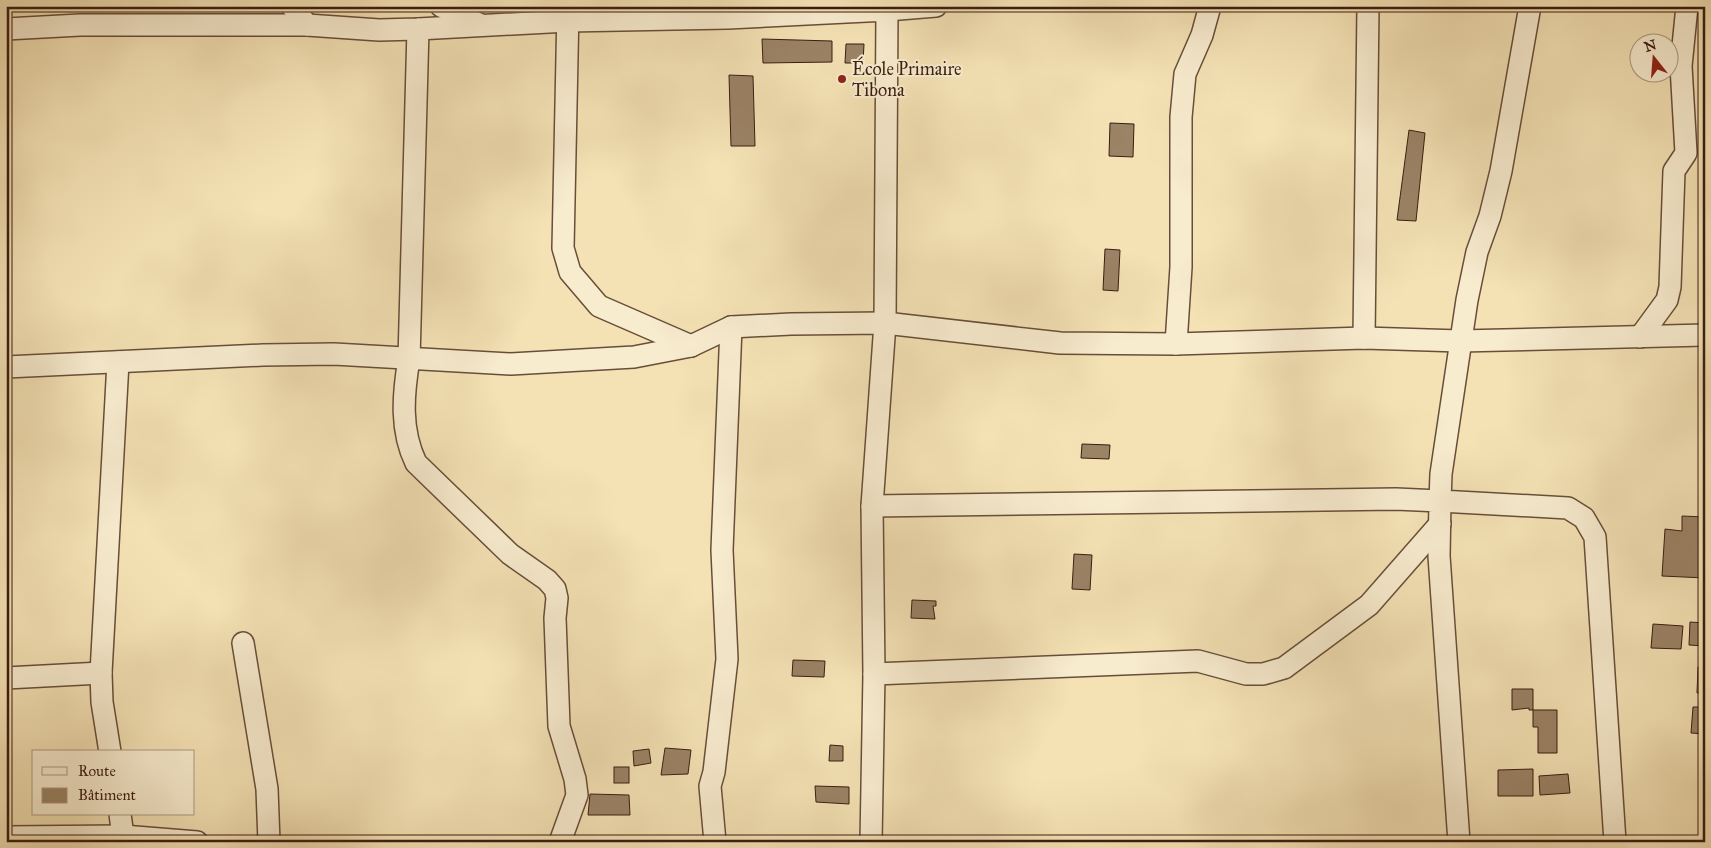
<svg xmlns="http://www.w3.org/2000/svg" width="1711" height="848" font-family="'IM FELL Great Primer',serif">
	<rect width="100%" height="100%" fill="#f4e2b5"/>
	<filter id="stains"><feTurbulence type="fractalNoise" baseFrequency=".004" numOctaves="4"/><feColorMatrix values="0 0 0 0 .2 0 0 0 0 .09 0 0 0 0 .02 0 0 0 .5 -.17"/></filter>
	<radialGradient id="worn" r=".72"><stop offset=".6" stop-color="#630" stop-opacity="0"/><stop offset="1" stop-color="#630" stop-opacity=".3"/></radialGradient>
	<g fill="#9b8366" stroke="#3a1d11">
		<polygon points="762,39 832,41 832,62 763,63"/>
		<polygon points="846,44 864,44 863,63 845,63"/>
		<polygon points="729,75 753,76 755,146 731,146"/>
		<polygon points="1110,123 1134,124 1133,157 1109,156"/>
		<polygon points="1409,130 1425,133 1416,221 1397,220"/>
		<polygon points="1105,249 1120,250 1118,291 1103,290"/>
		<polygon points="1082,444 1110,445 1109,459 1081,458"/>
		<polygon points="1682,516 1705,517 1705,578 1662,576 1665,529 1682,531"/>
		<polygon points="1074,554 1092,555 1090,590 1072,589"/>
		<polygon points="912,600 936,601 936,606 933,606 935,619 911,618"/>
		<polygon points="1690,622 1705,623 1705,646 1689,645"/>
		<polygon points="1653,624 1683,626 1681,649 1651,648"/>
		<polygon points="793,660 825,661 824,677 792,676"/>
		<polygon points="1698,667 1705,668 1705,705 1699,705 1700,693 1697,693"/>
		<polygon points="1512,689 1533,689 1533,710 1529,710 1529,708 1512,710"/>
		<polygon points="1693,707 1705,707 1705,734 1691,733"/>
		<polygon points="1533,710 1557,710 1557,753 1538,753 1538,727 1533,727"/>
		<polygon points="830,745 843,746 843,761 829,761"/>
		<polygon points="665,748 691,750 688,774 661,775"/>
		<polygon points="649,749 651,763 634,766 633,751"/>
		<rect x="614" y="767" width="15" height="16"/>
		<polygon points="1533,769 1533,796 1498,796 1498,770"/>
		<polygon points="1568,774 1570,793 1540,795 1539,776"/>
		<polygon points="815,786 849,787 849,804 816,802"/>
		<polygon points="590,794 629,795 630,815 588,815"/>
	</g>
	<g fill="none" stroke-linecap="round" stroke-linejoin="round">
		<defs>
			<g id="minor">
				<polyline points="292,6 307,25"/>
				<polyline points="441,6 481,25"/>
				<polyline points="888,6 887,10 936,6"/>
				<polyline points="1530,6 1501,171 1490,216 1477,252 1467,300 1441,474 1440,501 1568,508 1584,518 1595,537 1615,842"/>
				<polyline points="568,9 563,248 570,272 599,306 691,346"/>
				<polyline points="6,29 80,25 307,25 379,30 418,29 568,21 728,18 887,10 885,323 872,506 874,674 871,842"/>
				<path d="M418,29L409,359C403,395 400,430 416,463L510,554L547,580L555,589L557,598L555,618L559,726L575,779L577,795L560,842"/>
				<polyline points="1640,337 1667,300 1670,287 1674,171 1686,153 1681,66 1687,6"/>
				<polyline points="1364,338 1368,6"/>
				<polyline points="1176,344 1181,267 1181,117 1185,74 1202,35 1210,6"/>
				<polyline points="6,367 263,355 334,354 511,364 634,357 691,346 731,327 791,324 885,323 1060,343 1176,344 1364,338 1460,341 1705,335"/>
				<polyline points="872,506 1396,499 1440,501 1439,556 1459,842"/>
				<polyline points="243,643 267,789 269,842"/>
				<polyline points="874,674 1198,661 1246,674 1263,674 1284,668 1369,605 1440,524"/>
				<polyline points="6,678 101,673"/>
				<polyline points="110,752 102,702 101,673 118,362"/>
				<polyline points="120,814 123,836"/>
				<polyline points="6,837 123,836 197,842"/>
				<polyline points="715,842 710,786 714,772 727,659 722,550 731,327"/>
			</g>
		</defs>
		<use href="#minor" stroke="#684e3a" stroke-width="24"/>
		<use href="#minor" stroke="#f8eccf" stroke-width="21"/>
	</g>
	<circle fill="#8f2418" stroke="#f8eccf" stroke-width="2" cx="842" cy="79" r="5"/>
	<g text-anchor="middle" stroke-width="4" stroke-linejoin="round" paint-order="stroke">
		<g font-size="18" fill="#3a1d11" stroke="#f8eccf" text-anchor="start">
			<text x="852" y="75">École Primaire<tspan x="852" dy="21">Tibona</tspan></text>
		</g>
	</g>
	<rect width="1711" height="848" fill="none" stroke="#f4e2b5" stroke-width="25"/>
	<rect x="8" y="8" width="1696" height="833" fill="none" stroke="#3a1d11" stroke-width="2.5"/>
	<rect x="12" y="12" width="1686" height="823" fill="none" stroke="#3a1d11"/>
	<rect x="32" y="750" width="162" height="65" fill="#f8eccf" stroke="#ac9983"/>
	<rect x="42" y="767" width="25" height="8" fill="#f8eccf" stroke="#ac9983"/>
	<text x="78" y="776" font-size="15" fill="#3a1d11">Route</text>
	<rect x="42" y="788" width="25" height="15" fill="#9b8366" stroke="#ac9983"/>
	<text x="78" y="800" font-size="15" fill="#3a1d11">Bâtiment</text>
	<g transform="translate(1654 58) rotate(343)"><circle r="24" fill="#f8eccf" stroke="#ac9983"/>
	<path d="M0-4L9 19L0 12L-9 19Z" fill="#8f2418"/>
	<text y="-8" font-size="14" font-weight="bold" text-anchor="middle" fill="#3a1d11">N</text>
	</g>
	<rect width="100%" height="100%" filter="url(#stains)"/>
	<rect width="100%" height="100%" fill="url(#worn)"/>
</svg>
